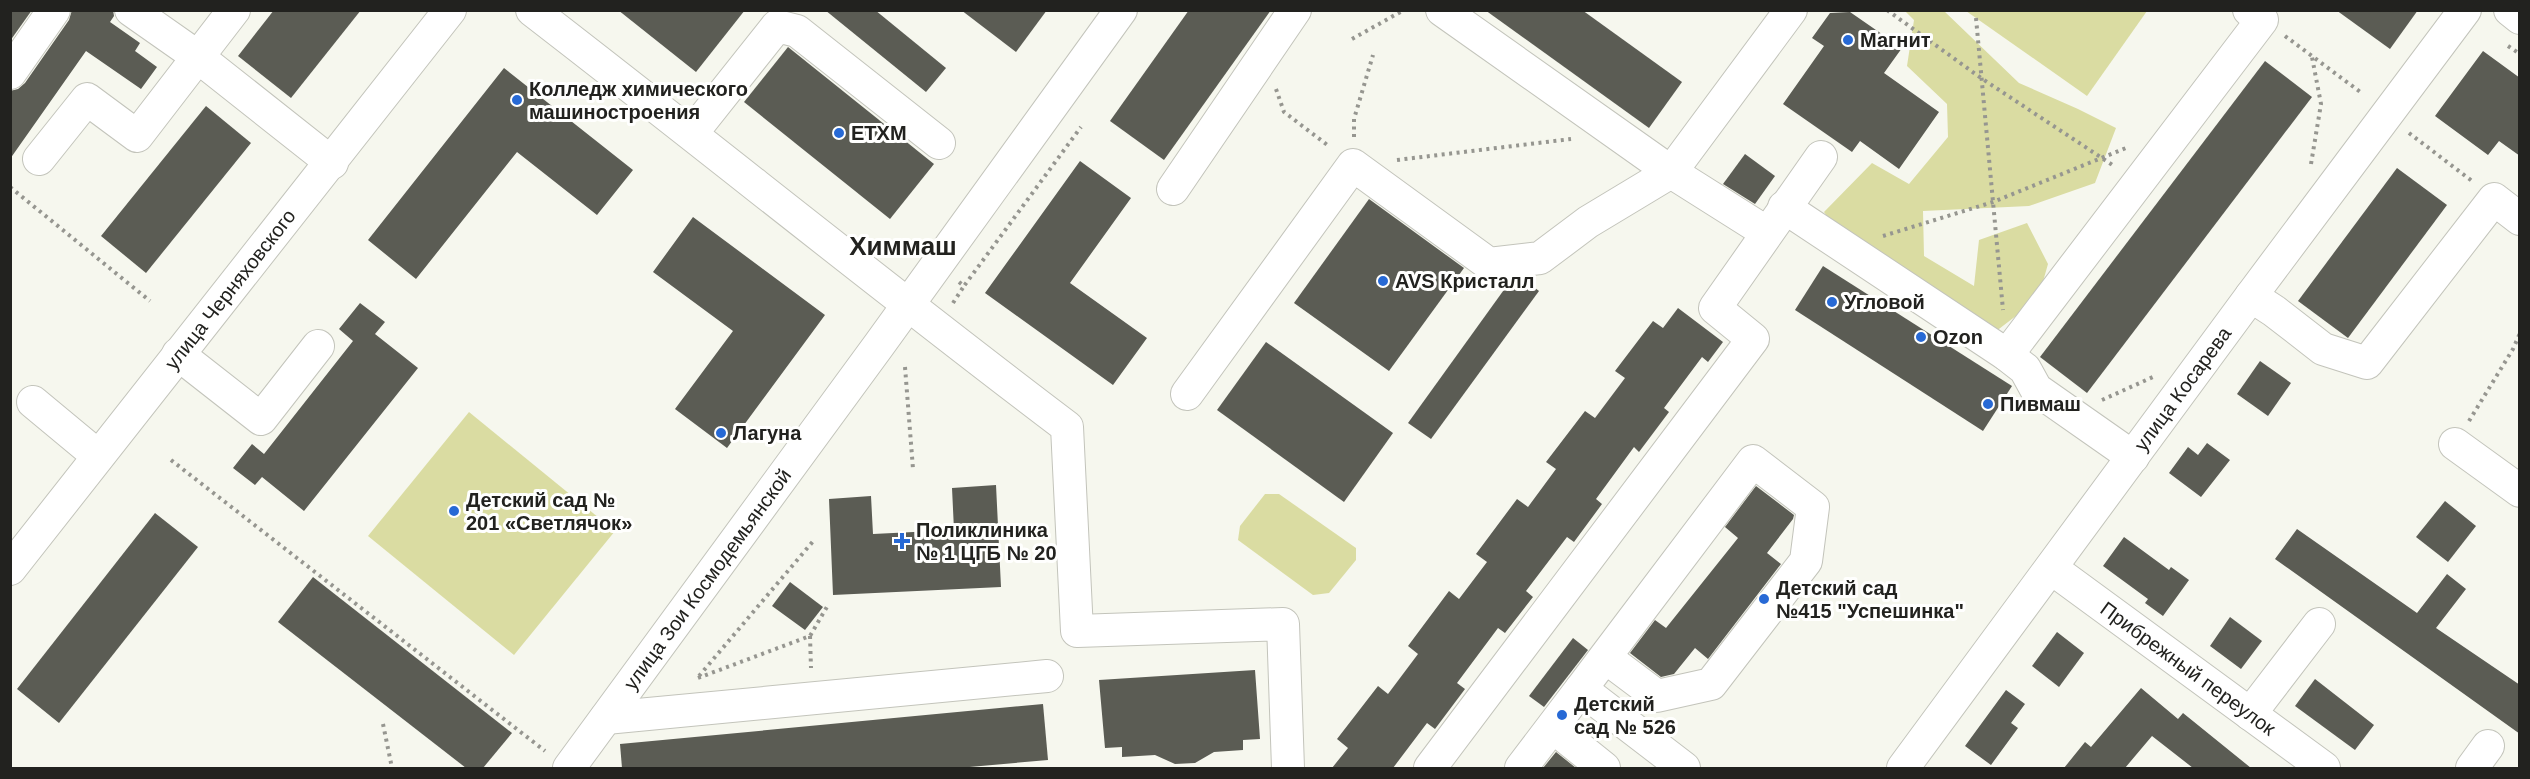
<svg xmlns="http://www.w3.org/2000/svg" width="2530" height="779" font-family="Arial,sans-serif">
	<rect width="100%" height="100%" fill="#f6f7ee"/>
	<g fill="#dadca2">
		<polygon points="1905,11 1944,11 2019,83 2078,109 2116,128 2095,183 2029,206 1923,211 1924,256 1974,286 1979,240 2027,223 2048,264 2038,299 1995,332 1841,235 1824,212 1872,163 1909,184 1948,137 1947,104 1907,66 1914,20"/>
		<polygon points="1966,11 2147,11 2087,96"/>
		<polygon points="469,412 615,531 514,655 368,536"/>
		<polygon points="1265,494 1279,494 1356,548 1356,560 1329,593 1313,595 1238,540 1240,526"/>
	</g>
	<g fill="#5b5c54">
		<polygon points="10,10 32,10 10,41"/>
		<polygon points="72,10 113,10 114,16 110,22 140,43 135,51 157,67 141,89 86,51 10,159 10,91 18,89 25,83 69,20"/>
		<polygon points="274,10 361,10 291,98 238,56"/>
		<polygon points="618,10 745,10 696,72"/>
		<polygon points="825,10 875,10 946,68 926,92"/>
		<polygon points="961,10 1047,10 1016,52"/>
		<polygon points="1189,10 1271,10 1164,160 1110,121"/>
		<polygon points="1485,10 1582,10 1682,82 1649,128"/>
		<polygon points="2336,10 2418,10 2390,49"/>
		<polygon points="1850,12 1902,48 1884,73 1939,112 1899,169 1860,141 1852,152 1783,104 1824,46 1812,38 1830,13"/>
		<polygon points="788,47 934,164 890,219 744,102"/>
		<polygon points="2483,51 2520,78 2520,156 2499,141 2488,155 2435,116"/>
		<polygon points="2265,61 2312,97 2087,393 2040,357"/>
		<polygon points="504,68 633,170 597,215 517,152 416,279 368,240"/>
		<polygon points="206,106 251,143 146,273 101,236"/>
		<polygon points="1745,154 1775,176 1755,204 1723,184"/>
		<polygon points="1080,161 1131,198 1070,283 1147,338 1113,385 985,293"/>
		<polygon points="2397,168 2447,205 2348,338 2298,301"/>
		<polygon points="1369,199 1464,268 1389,371 1294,303"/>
		<polygon points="693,217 825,315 727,448 675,409 733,331 653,272"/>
		<polygon points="1823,266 2012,386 1983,431 1795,310"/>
		<polygon points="1522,278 1539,291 1431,439 1408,423 1511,280"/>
		<polygon points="360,303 385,322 375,334 418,368 304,511 262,477 255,485 233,468 252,444 264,454 353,341 339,329"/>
		<polygon points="1678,308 1723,342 1708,362 1702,357 1664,408 1669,412 1639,452 1634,447 1596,499 1602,504 1574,542 1567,537 1526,591 1533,597 1505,633 1498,628 1457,683 1465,689 1435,729 1427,723 1393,768 1332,768 1348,748 1337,739 1378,686 1388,694 1418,654 1408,646 1449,591 1459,599 1487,562 1476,554 1517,499 1528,507 1556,469 1546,462 1585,411 1595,418 1625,378 1615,371 1653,321 1663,328"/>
		<polygon points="1266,342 1393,433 1344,502 1217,410"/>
		<polygon points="2260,361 2291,383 2268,416 2237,394"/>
		<polygon points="2207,443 2230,460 2201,497 2169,473 2188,447 2198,455"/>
		<polygon points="996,485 1001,587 833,595 829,499 871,496 873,534 954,530 952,488"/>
		<polygon points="1756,486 1794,515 1793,519 1767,553 1781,564 1708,659 1695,648 1674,674 1661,677 1630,653 1655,620 1666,628 1738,538 1725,527"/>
		<polygon points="2445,501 2476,526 2448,562 2416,537"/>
		<polygon points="155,513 198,547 59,723 17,689"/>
		<polygon points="2297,529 2417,613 2447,574 2466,589 2436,628 2520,685 2520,734 2275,559"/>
		<polygon points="2124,537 2169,570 2171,567 2189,580 2163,616 2145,603 2148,599 2103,566"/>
		<polygon points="313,577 512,733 483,768 466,768 278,622"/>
		<polygon points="790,582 823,607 805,630 772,606"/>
		<polygon points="2230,617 2262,641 2241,669 2210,646"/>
		<polygon points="2057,632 2084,653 2059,687 2032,666"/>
		<polygon points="1573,638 1588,650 1544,707 1529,696"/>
		<polygon points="1255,670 1260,739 1243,740 1243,750 1214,752 1195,763 1175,764 1155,755 1122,757 1122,747 1105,748 1099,680"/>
		<polygon points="2315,679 2374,725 2355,750 2295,706"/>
		<polygon points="2141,688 2178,719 2183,713 2251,768 2193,768 2152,736 2125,768 2064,768 2085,742 2091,747"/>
		<polygon points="2006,690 2025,704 2011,723 2018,728 1991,765 1965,746"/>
		<polygon points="1043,704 1048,760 958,768 622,768 620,744"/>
		<polygon points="1556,752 1576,768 1543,768"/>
	</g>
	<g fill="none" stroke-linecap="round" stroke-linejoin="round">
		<defs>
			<g id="minor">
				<polyline points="131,10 198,57 332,163"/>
				<path d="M532,10C711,148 887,291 1067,427L1077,631L1283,624L1288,768"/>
				<polyline points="2510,10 2520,18"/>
				<polyline points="10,73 54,10"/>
				<polyline points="692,133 777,26 797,31 939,143"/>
				<polyline points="39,159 87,99 137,136 234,10"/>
				<polyline points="1173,189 1295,10"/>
				<polyline points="1784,207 2007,355 2025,369 2036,389 2133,457"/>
				<polyline points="1766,232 1671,172 1791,10"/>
				<polyline points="2251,296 2274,311 2323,349 2367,363 2494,199 2520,219"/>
				<polyline points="178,354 261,419 318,346"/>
				<polyline points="2007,355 2262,20 2249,10"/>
				<polyline points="1187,394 1353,165 1489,264 1540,258 1588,222 1671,172 1442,10"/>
				<polyline points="33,402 98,456"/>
				<polyline points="2455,444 2520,491"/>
				<path id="s1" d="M2051,568L2324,768"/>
				<path id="s2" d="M10,569L450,10"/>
				<polyline points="1581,689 1605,657 1753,461 1813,507 1806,561 1711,684 1657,696 1605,657"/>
				<polyline points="2250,714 2319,624"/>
				<polyline points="606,718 1047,676"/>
				<polyline points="1553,727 1604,768"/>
				<path id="s3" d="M569,768L879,345L1121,10"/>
				<polyline points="1430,768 1753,339 1715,308 1821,157"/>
				<polyline points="1521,768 1581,689 1684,768"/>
				<path id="s4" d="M1903,768L2251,296L2465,10"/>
				<polyline points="2472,768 2488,746"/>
			</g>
		</defs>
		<use href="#minor" stroke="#c3c4bb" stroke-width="34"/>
		<g stroke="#969690" stroke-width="4" stroke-dasharray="3 4.5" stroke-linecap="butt">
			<polyline points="1887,10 1981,78 2114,166"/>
			<polyline points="1976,18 2003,310"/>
			<polyline points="2285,36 2363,94"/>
			<polyline points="1352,39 1404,10"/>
			<polyline points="2508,46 2520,54"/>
			<polyline points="1276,89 1284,112 1330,147"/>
			<polyline points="2409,133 2472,181"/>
			<polyline points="1354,137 1354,119 1373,55"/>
			<polyline points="1397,160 1571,139"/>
			<polyline points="2311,164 2321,104 2312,57"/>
			<polyline points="10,187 150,301"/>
			<polyline points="1883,236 1993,202 2126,148"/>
			<polyline points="959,282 964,286 1081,127"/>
			<polyline points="953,303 964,286"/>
			<polyline points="905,367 913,469"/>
			<polyline points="2102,400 2153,377"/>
			<polyline points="2469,421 2513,349 2520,333"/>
			<polyline points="171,460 545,751"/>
			<polyline points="810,636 811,668"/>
			<polyline points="699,676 815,539"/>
			<polyline points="698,678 810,636 828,605"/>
			<polyline points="383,724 392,768"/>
		</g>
		<use href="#minor" stroke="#fff" stroke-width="32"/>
	</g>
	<g fill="#2769d5" stroke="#fffffe" stroke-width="2">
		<circle cx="1848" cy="40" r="6"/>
		<circle cx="517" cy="100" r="6"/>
		<circle cx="839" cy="133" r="6"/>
		<circle cx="1383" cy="281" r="6"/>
		<circle cx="1832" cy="302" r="6"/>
		<circle cx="1921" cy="337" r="6"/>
		<circle cx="1988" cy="404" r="6"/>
		<circle cx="721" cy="433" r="6"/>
		<circle cx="454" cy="511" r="6"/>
		<path d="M899 532h6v6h6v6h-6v6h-6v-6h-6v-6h6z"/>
		<circle cx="1764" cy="599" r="6"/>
		<circle cx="1562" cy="715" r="6"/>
	</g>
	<g text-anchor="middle" stroke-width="6" stroke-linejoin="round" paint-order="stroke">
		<g font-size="20" font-weight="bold" fill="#22221f" stroke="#fffffe" text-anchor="start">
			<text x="1860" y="47">Магнит</text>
			<text x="529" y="96">Колледж химического<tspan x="529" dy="23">машиностроения</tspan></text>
			<text x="851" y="140">ЕТХМ</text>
			<text x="1395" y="288">AVS Кристалл</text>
			<text x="1844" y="309">Угловой</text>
			<text x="1933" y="344">Ozon</text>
			<text x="2000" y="411">Пивмаш</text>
			<text x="733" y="440">Лагуна</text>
			<text x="466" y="507">Детский сад №<tspan x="466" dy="23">201 «Светлячок»</tspan></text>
			<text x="916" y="537">Поликлиника<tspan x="916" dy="23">№ 1 ЦГБ № 20</tspan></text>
			<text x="1776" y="595">Детский сад<tspan x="1776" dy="23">№415 "Успешинка"</tspan></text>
			<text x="1574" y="711">Детcкий<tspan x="1574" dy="23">сад № 526</tspan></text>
		</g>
		<g font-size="20" fill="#22221f" stroke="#fffffe">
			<text dy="7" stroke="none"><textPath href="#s2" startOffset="356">улица Черняховского</textPath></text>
			<text dy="7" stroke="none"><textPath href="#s4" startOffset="471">улица Косарева</textPath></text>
			<text dy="7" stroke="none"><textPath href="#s3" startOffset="234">улица Зои Космодемьянской</textPath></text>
			<text dy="7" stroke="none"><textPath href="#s1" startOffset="170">Прибрежный переулок</textPath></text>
		</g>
		<g font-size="26" font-weight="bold" fill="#22221f" stroke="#fffffe">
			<text x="903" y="255">Химмаш</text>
		</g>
	</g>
	<rect width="2530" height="779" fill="none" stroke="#22221f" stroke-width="24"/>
</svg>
